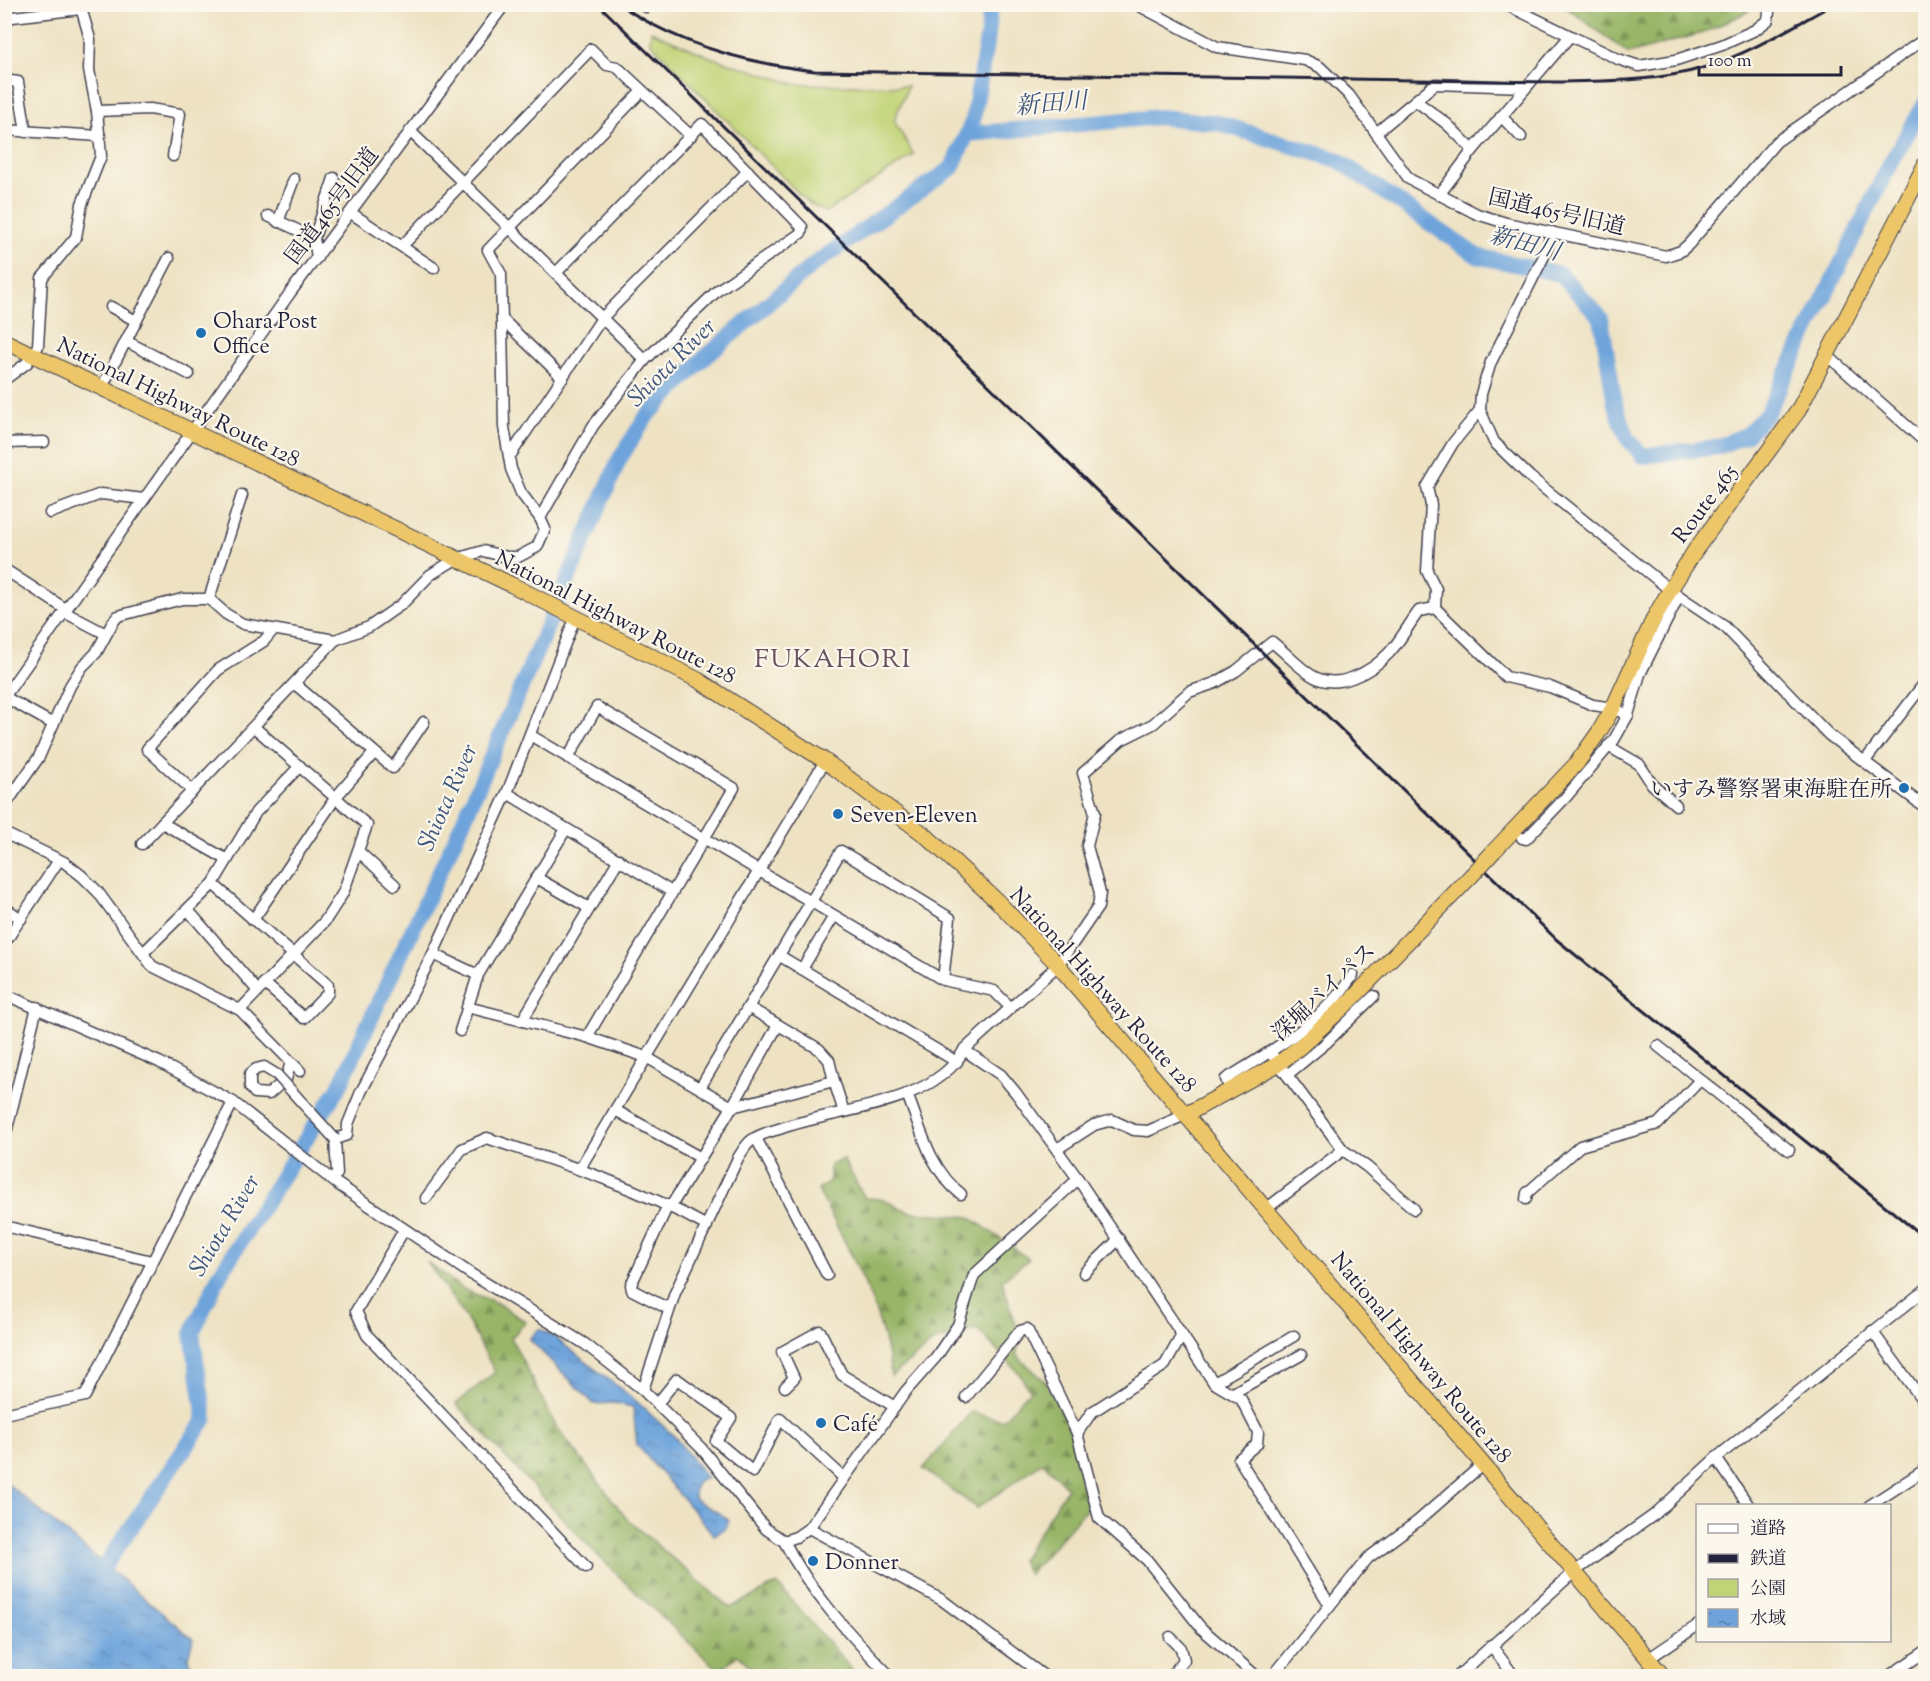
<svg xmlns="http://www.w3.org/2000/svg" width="1930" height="1681" font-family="'Sorts Mill Goudy','Noto Serif JP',serif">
	<defs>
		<pattern id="forest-firs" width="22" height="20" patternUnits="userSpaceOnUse" patternTransform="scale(1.5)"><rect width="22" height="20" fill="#98b567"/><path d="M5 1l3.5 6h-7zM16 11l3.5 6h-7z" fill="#7c9356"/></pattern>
		<pattern id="water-ripples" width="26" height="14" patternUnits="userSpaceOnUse" patternTransform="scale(1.5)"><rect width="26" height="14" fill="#6ea4db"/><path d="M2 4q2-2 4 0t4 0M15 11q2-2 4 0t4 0" fill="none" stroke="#5a85b3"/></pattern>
	</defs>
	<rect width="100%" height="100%" fill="#fbf7ec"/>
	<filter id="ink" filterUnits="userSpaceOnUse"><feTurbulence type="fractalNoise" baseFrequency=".0167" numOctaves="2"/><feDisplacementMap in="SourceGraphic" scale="12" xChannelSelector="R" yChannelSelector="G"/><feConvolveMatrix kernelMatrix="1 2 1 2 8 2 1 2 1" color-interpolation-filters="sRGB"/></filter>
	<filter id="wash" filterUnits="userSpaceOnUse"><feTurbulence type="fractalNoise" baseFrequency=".008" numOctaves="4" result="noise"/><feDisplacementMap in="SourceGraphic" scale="24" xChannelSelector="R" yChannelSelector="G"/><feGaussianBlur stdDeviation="1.35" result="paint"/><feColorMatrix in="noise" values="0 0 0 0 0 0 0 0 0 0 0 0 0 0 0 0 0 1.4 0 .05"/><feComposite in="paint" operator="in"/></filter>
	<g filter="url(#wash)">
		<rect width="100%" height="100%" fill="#eee2c3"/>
		<polygon fill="#c1d376" stroke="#727a58" stroke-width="1.5" points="651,31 710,57 795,84 908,86 894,121 914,155 826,212 808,203 650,42"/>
		<g fill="url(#forest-firs)" stroke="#5d6c51" stroke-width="1.5">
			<polygon points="1748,5 1749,11 1706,32 1629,54 1563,5"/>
			<path d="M843,1159L865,1198L882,1199L910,1212L970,1217L1029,1259L1002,1280L1020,1339L1016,1355L1047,1383L1078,1447L1090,1505L1028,1575L1021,1560L1067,1488L1043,1462L977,1508L923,1469L971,1412L1003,1420L1030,1390L1018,1372L977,1329L935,1341L891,1376C883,1308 849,1250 818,1190L830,1180V1165Z"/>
			<polygon points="427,1262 465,1290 497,1303 526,1322 511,1338 556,1426 627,1519 730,1608 777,1584 858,1676 760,1676 738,1655 719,1671 602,1560 456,1404 495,1372 466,1318"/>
		</g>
		<g fill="url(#water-ripples)" stroke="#48638b" stroke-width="1.5">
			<path d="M539,1329L554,1337L635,1400L674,1436L707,1478C694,1479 695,1487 694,1498C704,1507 720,1511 729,1521L726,1528L714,1535L637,1445L633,1407L614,1403L594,1404L529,1339Z"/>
			<polygon points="4,1481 193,1639 188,1658 195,1676 5,1676"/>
		</g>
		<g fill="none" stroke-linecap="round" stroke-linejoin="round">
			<g stroke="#6ea4db" stroke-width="16">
				<polyline points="968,134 1160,117 1218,123 1338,160 1477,256 1560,274 1601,318 1615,404 1628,439 1643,456 1717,447 1746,435 1767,413 1891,162 1926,102"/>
				<polyline points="104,1567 205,1419 192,1333 220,1274 339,1087 467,813 620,458 646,417 702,360 813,265 952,168 973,120 989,27 990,4"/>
			</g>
		</g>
	</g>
	<g filter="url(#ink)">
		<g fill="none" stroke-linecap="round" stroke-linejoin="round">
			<defs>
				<g id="minor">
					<polyline points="640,4 646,7 647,4"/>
					<polyline points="1136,4 1217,47 1305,60 1320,67 1349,95 1409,179 1477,214 1506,223 1666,256 1681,251 1689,244 1776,142 1926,38"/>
					<polyline points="1505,4 1618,59 1639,66 1676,60 1722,45 1755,30 1768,20 1770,4"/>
					<polyline points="4,18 81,9"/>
					<polyline points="4,80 18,82 26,132"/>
					<polyline points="1416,101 1447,124 1473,150"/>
					<polyline points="97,111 150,109 180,114 173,156"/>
					<polyline points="1501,116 1521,137"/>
					<polyline points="4,130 100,136"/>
					<polyline points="410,131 645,360"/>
					<polyline points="1376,133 1435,84 1526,87"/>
					<polyline points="1439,195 1473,150 1570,36"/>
					<polyline points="351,213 434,268"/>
					<polyline points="268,216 314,238 317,258"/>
					<polyline points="278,222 294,179"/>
					<polyline points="1552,232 1546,252 1491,362 1481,394 1480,410 1494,442 1530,477 1670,590 1725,627 1829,735 1926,808"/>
					<polyline points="314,238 334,178"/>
					<polyline points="402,246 591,49 607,65 617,67 691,136"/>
					<polyline points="111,307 136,321"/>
					<polyline points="502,319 563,378"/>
					<polyline points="126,341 189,374"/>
					<polyline points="1828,356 1926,443"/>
					<polyline points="4,380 27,363 38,346 42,278 76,237 82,204 101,156 97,111 89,70 90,39 80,4"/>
					<polyline points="101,389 169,258"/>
					<polyline points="4,443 44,442"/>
					<polyline points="510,456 602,318 748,171"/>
					<polyline points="50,513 101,494 144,499"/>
					<polyline points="540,518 593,426 645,360 718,290 801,233 802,227 702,124 556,273"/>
					<polyline points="4,569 67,610"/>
					<polyline points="209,599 242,495"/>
					<polyline points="1435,608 1506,677 1550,687 1593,705 1613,708 1628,715"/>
					<polyline points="1435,608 1436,589 1427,571 1431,505 1427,487 1453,443 1480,410"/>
					<polyline points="66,613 106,634"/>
					<polyline points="295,684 393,768 424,722"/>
					<polyline points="4,697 290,293 505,4"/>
					<polyline points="5,697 53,724"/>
					<polyline points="530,735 943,980 994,991 1011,1008"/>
					<polyline points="1608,746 1639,764 1652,784 1676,805"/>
					<polyline points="568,758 597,707 734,788 587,1037"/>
					<polyline points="1865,761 1926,681"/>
					<polyline points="193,791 147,749 218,670 264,641 273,630"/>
					<polyline points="507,793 672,892"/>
					<polyline points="4,807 39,757 70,686 82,667 96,653 113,622 118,616 182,599 209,599 226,614 243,624 335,640 369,627 402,604 430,575 456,559 483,551 507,557 518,557 537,547 545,529 540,518 521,493 511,469 504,427 501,274 488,250 642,91"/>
					<polyline points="162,823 226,859"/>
					<polyline points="4,833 64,862 82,876 98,892 152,966 240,1010 300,1071"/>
					<polyline points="1522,838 1526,839 1566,797 1614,740 1628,715 1640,674 1679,596"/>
					<polyline points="142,844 335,640"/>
					<polyline points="358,851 395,885"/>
					<polyline points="537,878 589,908"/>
					<polyline points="4,907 21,919"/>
					<polyline points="188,910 257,990"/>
					<polyline points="253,920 336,797 374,753"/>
					<polyline points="4,944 59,860"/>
					<polyline points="143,953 213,884"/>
					<polyline points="433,954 478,975"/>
					<polyline points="780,956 957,1062"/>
					<polyline points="802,969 834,916"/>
					<polyline points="264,983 304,1018 328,993 328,985 213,884 256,812 300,766"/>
					<polyline points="4,994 159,1062 233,1102 336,1183 471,1274 585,1344 643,1390 702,1449 766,1529 784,1541 796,1537 809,1528 906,1391 936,1357 958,1325 974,1275 1078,1179"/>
					<polyline points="467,1007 587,1037 646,1057 732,1107 834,1081 844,1112"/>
					<polyline points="748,1007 819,1049 829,1060 834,1081"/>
					<polyline points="240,1010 325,921 343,893 367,825 254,727"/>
					<polyline points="522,1021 619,859"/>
					<polyline points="460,1031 478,975 566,829"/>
					<polyline points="1658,1046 1789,1150"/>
					<polyline points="964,1050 1001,1075 1016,1093 1078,1179 1214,1383 1241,1399 1258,1432 1257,1444 1239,1459 1330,1605"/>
					<polyline points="1270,1052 1343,1150 1367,1167 1414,1209"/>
					<polyline points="277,1075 264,1067 256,1069 250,1074 250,1087 255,1093 269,1094 286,1079 291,1062"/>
					<polyline points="1287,1075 1326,1043 1374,996"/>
					<polyline points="700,1088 841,851 950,918 943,980"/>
					<path d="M1230,1090L1226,1079C1272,1051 1323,1022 1353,975"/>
					<path d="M907,1094C921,1129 930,1170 961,1194"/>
					<polyline points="615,1110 701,1158"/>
					<polyline points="756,1138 827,1275"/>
					<polyline points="4,1141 37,1007"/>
					<polyline points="1057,1149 1094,1125 1112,1120 1134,1130 1148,1131 1185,1115"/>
					<polyline points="580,1168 825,761"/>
					<polyline points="337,1174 335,1139 347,1135 348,1124 361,1092 433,954 507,793 575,618"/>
					<path d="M426,1198L462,1149L487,1138C562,1163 637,1187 707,1226"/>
					<polyline points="1526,1199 1527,1193 1580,1146 1658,1124 1700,1080"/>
					<polyline points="668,1205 631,1285 632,1290 669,1309"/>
					<polyline points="671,1206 732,1107 778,1025"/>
					<polyline points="1266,1209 1343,1150"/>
					<polyline points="4,1226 152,1261"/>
					<polyline points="404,1230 356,1311 367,1335 586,1567"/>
					<polyline points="1084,1273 1119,1239"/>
					<polyline points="1872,1331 1926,1405"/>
					<polyline points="1214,1383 1294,1336"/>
					<polyline points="785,1387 794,1378 782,1352 820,1331 842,1375 895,1407"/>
					<path d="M643,1390L675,1293L738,1158C742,1152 746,1144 752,1140C759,1134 773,1131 782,1128C836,1109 934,1105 964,1050L1058,965L1098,907L1100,893L1087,846L1095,813L1083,773L1121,740L1153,724L1189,692L1215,683L1236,671L1272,642C1285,652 1297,666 1311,675C1337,692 1371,672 1389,653C1401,640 1409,624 1419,611L1435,608"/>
					<polyline points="1233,1393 1301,1355"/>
					<polyline points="966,1397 1020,1331 1027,1329 1077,1433 1099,1518 1147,1560 1201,1628 1256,1676"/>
					<polyline points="657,1404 677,1379 731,1418 716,1441 753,1472 780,1419 844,1478"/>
					<polyline points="4,1414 85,1396 233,1102"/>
					<polyline points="1077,1433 1092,1412 1165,1365 1182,1335"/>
					<polyline points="1716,1458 1749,1506"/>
					<polyline points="1869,1506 1926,1469"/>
					<polyline points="809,1528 942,1600 1044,1676"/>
					<path d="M784,1541C810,1592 850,1635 890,1676"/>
					<polyline points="1170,1637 1181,1648 1184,1660 1171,1676"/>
					<polyline points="1491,1645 1514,1676"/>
					<polyline points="1648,1659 1698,1625"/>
					<polyline points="1273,1676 1368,1558 1418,1521 1483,1464"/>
					<polyline points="1458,1676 1574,1572 1654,1515 1716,1458 1926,1289"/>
					<polyline points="1889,1676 1926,1651"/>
				</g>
				<g id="highway">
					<polyline points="4,341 512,585 698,680 825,761 925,835 996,900 1058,965 1663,1676"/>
					<polyline points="1494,851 1577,763 1599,732 1613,708 1654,618 1670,590 1696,549 1798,411 1926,163"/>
					<polyline points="1185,1115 1278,1064 1302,1045 1350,1001 1472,875"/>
				</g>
			</defs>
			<use href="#minor" stroke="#413f4f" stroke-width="13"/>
			<use href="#highway" stroke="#413f4f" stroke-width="17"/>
			<use href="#minor" stroke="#fff" stroke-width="10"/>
			<use href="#highway" stroke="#ecc669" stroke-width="15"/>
			<g stroke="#22223b" stroke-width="3">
				<polyline points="598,4 1557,940 1926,1239"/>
				<path d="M619,4C677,45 745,63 815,71L1555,82C1605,81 1658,82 1706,67C1751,53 1793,26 1834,4"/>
			</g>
			<defs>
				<polyline id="minor-bridge" points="277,1075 335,1139"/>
				<polyline id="highway-bridge" points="1472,875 1494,851"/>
			</defs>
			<use href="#minor-bridge" stroke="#413f4f" stroke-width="13" stroke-linecap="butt"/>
			<use href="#highway-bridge" stroke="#413f4f" stroke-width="17" stroke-linecap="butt"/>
			<use href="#minor-bridge" stroke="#fff" stroke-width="10"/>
			<use href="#highway-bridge" stroke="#ecc669" stroke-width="15"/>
		</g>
	</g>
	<g fill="#1f6fb2" stroke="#fbf7ec" stroke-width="2">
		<circle cx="201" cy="333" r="6"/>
		<circle cx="1904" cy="788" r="6"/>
		<circle cx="838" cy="814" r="6"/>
		<circle cx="821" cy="1423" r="6"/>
		<circle cx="813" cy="1561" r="6"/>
	</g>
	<g text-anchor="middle" stroke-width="4.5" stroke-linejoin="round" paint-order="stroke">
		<g font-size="22" fill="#22223b" stroke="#fbf7ec">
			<text transform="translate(331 205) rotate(-53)" y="8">国道465号旧道</text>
			<text transform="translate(1557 211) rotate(13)" y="8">国道465号旧道</text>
			<text transform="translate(179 401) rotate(26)" y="8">National Highway Route 128</text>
			<text transform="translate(1704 503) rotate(-53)" y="8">Route 465</text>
			<text transform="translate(616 616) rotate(27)" y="8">National Highway Route 128</text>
			<text transform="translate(1104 989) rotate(48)" y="8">National Highway Route 128</text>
			<text transform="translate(1323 991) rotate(-43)" y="8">深堀バイパス</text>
			<text transform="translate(1422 1357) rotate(50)" y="8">National Highway Route 128</text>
		</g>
		<g font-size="22" fill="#22223b" stroke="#fbf7ec" text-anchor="start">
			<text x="213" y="328">Ohara Post<tspan x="213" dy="25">Office</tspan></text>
			<text x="1892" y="796" text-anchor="end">いすみ警察署東海駐在所</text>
			<text x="850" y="822">Seven-Eleven</text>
			<text x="833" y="1431">Café</text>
			<text x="825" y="1569">Donner</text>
		</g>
		<g font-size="24" font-style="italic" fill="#40567b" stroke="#fbf7ec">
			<text transform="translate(1051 103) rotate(-5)" y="8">新田川</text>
			<text transform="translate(1525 243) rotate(15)" y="8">新田川</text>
			<text transform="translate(671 362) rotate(-45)" y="8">Shiota River</text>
			<text transform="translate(447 797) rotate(-66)" y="8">Shiota River</text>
			<text transform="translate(224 1225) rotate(-59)" y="8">Shiota River</text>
		</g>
		<g font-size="26" letter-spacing="1.5" fill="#6b525f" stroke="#fbf7ec">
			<text x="833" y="667">FUKAHORI</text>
		</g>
	</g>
	<rect width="1930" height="1681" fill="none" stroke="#fbf7ec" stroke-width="24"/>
	<rect x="1696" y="1504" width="195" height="138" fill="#fbf7ec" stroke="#a4a2a5" stroke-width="1.5"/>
	<rect x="1708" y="1524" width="30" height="9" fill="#ffffff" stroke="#a4a2a5" stroke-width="1.5"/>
	<text x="1750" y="1534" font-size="18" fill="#22223b">道路</text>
	<rect x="1708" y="1554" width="30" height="9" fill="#22223b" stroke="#a4a2a5" stroke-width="1.5"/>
	<text x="1750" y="1564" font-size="18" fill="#22223b">鉄道</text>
	<rect x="1708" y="1579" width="30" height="18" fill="#c1d376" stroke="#a4a2a5" stroke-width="1.5"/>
	<text x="1750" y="1594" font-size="18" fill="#22223b">公園</text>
	<rect x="1708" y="1609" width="30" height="18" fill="url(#water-ripples)" stroke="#a4a2a5" stroke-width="1.5"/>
	<text x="1750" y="1624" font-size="18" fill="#22223b">水域</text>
	<path d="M1699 66v9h142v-9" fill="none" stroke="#22223b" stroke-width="3"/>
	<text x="1708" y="66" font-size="18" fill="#22223b" stroke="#fbf7ec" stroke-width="4.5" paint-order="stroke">100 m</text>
</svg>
